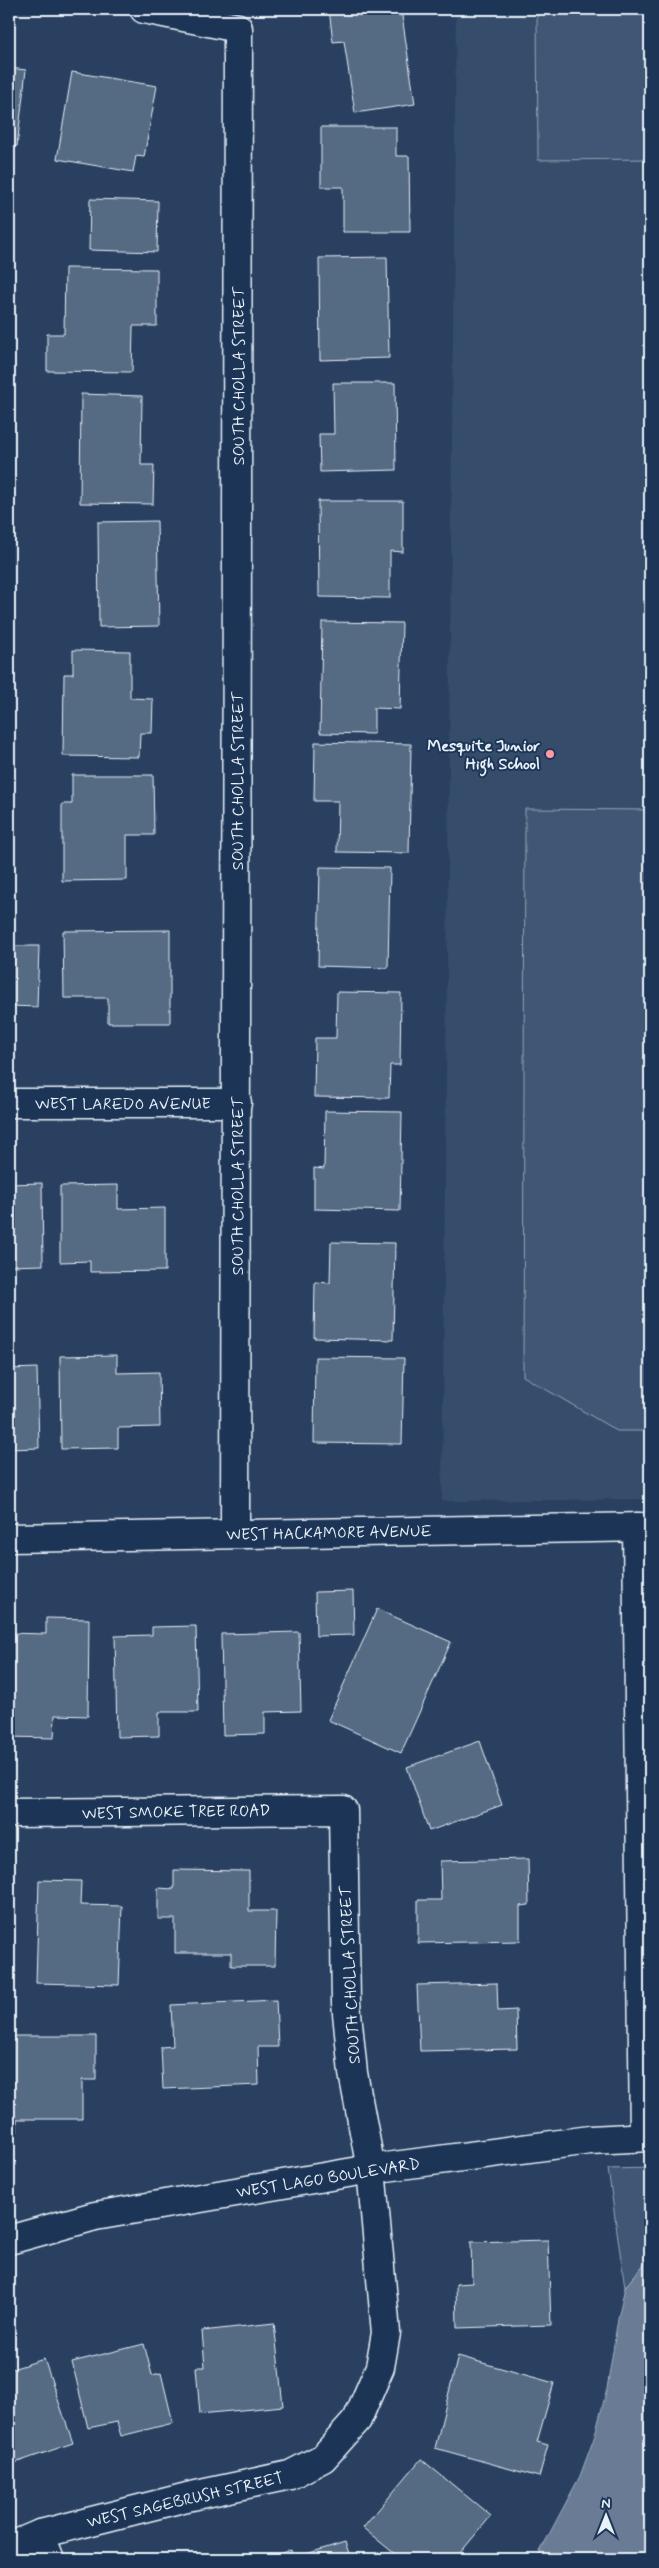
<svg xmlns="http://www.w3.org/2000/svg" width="659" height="2568" font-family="Mynerve,sans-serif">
	<rect width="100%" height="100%" fill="#294061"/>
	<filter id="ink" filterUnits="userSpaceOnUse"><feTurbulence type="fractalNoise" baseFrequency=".02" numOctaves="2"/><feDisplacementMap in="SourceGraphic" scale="10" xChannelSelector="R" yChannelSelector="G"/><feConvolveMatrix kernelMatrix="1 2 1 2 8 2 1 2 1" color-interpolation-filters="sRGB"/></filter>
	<g filter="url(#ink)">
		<polygon fill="#364d6b" points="456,9 650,9 650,1499 442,1501"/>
		<g fill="#415774" stroke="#94a4b6">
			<polygon points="537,9 650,9 650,159 538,160"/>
			<polygon points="525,809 650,810 650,1431 617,1431 523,1376"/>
			<polygon points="650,2168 650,2257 625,2287 608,2169"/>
		</g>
		<polygon fill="#6b7c95" stroke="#9dabbd" points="650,2257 650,2559 536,2559 580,2476 594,2438 607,2389 618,2318 625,2287"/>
		<g fill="#556a83" stroke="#e8f1f8">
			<polygon points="329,9 401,9 415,104 355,113 344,41 333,42"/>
			<polygon points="9,68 26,70 17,146 9,145"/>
			<polygon points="72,72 157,86 144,157 136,156 133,172 57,159"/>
			<polygon points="321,127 396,127 396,156 409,156 410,232 343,232 343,187 321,187"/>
			<polygon points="90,199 158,201 157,252 89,250"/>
			<polygon points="387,257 389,358 320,360 319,258"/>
			<polygon points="65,268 157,269 157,326 133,326 132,372 47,371 47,334 64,334"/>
			<polygon points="333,383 395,383 396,470 320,472 319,434 334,434"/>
			<polygon points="81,394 142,396 141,465 154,465 153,504 80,503"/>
			<polygon points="318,501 403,501 403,552 390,551 390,598 319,597"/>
			<polygon points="157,521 159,626 99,627 98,522"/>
			<polygon points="322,622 402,623 400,709 374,708 374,734 320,733"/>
			<polygon points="73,650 130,651 130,698 153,699 152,733 140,733 139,757 63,756 64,674 73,674"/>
			<polygon points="315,742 411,744 409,853 337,852 338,801 314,801"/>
			<polygon points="72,775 153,775 154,835 127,835 127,880 62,881 62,804 72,804"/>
			<polygon points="320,867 390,868 388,968 318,966"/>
			<polygon points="170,930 170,1023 108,1023 108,998 64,998 63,931"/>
			<polygon points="9,946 39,946 37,1007 11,1006 10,1021"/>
			<polygon points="337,992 401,993 400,1065 390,1065 389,1098 314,1097 315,1038 336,1038"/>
			<polygon points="325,1111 402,1112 400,1211 314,1209 314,1168 324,1169"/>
			<polygon points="42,1183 43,1265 10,1266 9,1277 9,1184"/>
			<polygon points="118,1185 118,1209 165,1208 165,1271 90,1272 90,1261 60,1262 60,1186"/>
			<polygon points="331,1242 395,1243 393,1340 314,1338 315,1282 330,1283"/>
			<polygon points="117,1355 117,1373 159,1372 160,1427 118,1428 118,1448 61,1449 60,1356"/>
			<polygon points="315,1357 404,1358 402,1444 314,1443"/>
			<polygon points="37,1368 39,1448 9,1449 9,1369"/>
			<polygon points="353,1591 354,1635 316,1636 315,1592"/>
			<polygon points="377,1609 451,1642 401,1753 328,1720"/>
			<polygon points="46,1618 89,1619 88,1716 55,1715 54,1738 9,1737 9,1633 46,1634"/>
			<polygon points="196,1626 198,1712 159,1712 159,1736 117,1737 115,1636 152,1635 152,1627"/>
			<polygon points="299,1632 301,1711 265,1712 265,1734 223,1735 221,1634"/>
			<polygon points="480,1741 502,1805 429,1831 407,1767"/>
			<polygon points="528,1859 529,1905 520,1906 520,1941 418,1943 418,1900 441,1900 440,1861"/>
			<polygon points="174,1870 249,1871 249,1911 276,1911 275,1966 231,1966 231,1953 175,1953 175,1919 158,1919 158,1888 174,1889"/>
			<polygon points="39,1880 81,1881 80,1905 122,1906 119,1985 36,1983"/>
			<polygon points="497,1983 498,2011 516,2010 517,2049 420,2051 417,1985"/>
			<polygon points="276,2000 278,2047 258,2047 259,2085 163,2089 161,2047 173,2046 171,2005"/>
			<polygon points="9,2036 96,2036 96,2080 82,2080 82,2119 17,2119 17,2132 9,2132"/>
			<polygon points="548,2240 551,2325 457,2328 456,2284 472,2283 471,2242"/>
			<polygon points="274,2323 283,2406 200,2414 196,2367 205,2367 202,2331"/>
			<polygon points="144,2344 152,2375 161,2373 173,2423 121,2436 117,2422 88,2428 72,2362"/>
			<polygon points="458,2356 554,2383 537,2442 548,2445 539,2477 435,2448"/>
			<polygon points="44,2359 73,2443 9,2465 9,2370"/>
			<polygon points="421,2459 491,2516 455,2559 401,2559 363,2528"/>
			<polygon points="345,2542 351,2559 262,2559 291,2550 293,2558"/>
		</g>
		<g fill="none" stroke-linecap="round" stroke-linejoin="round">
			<defs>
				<g id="street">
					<polyline points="144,9 238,28 235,1533"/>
					<polyline points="9,1103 237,1103"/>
					<polyline points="637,1527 644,2136"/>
					<polyline points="9,1538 650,1527"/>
					<polyline points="9,1813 343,1810 346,2003 353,2073 371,2169 386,2333 380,2367 357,2420 323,2458 290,2475 187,2497 40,2534 9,2547"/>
					<polyline points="40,2534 50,2559"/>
				</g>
				<polyline id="secondary" points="9,2240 95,2216 371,2169 590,2140 650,2137"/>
			</defs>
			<use href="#street" stroke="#e8f1f8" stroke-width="31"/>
			<use href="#secondary" stroke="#e8f1f8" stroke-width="31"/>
			<use href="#street" stroke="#1d3557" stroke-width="28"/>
			<use href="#secondary" stroke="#1d3557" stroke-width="28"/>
		</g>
	</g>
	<circle fill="#ff9aa2" stroke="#1d3557" stroke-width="2" cx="550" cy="754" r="5"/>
	<g text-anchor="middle" stroke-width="4" stroke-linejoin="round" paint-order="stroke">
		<g font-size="16" fill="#e8f1f8" stroke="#1d3557">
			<text transform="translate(238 376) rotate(-90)" y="6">SOUTH CHOLLA STREET</text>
			<text transform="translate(237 781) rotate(-90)" y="6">SOUTH CHOLLA STREET</text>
			<text x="123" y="1109">WEST LAREDO AVENUE</text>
			<text transform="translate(237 1186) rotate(-90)" y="6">SOUTH CHOLLA STREET</text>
			<text transform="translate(329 1532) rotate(-1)" y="6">WEST HACKAMORE AVENUE</text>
			<text transform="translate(176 1811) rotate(-1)" y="6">WEST SMOKE TREE ROAD</text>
			<text transform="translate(349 1975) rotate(-93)" y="6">SOUTH CHOLLA STREET</text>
			<text transform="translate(328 2177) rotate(-9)" y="6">WEST LAGO BOULEVARD</text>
			<text transform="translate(185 2499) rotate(-13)" y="6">WEST SAGEBRUSH STREET</text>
		</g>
		<g font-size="16" font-weight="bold" fill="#e8f1f8" stroke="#1d3557" text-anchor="end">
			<text x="540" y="751">Mesquite Junior<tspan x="540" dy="18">High School</tspan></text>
		</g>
	</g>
	<rect width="659" height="2568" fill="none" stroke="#1d3557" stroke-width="30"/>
	<rect x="15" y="15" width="629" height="2538" fill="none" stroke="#e8f1f8" stroke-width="2" filter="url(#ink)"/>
	<g transform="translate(606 2516)" stroke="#1d3557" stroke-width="4" paint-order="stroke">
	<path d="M0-4L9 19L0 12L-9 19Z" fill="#e8f1f8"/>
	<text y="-8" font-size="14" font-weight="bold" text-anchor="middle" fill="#e8f1f8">N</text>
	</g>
</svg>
